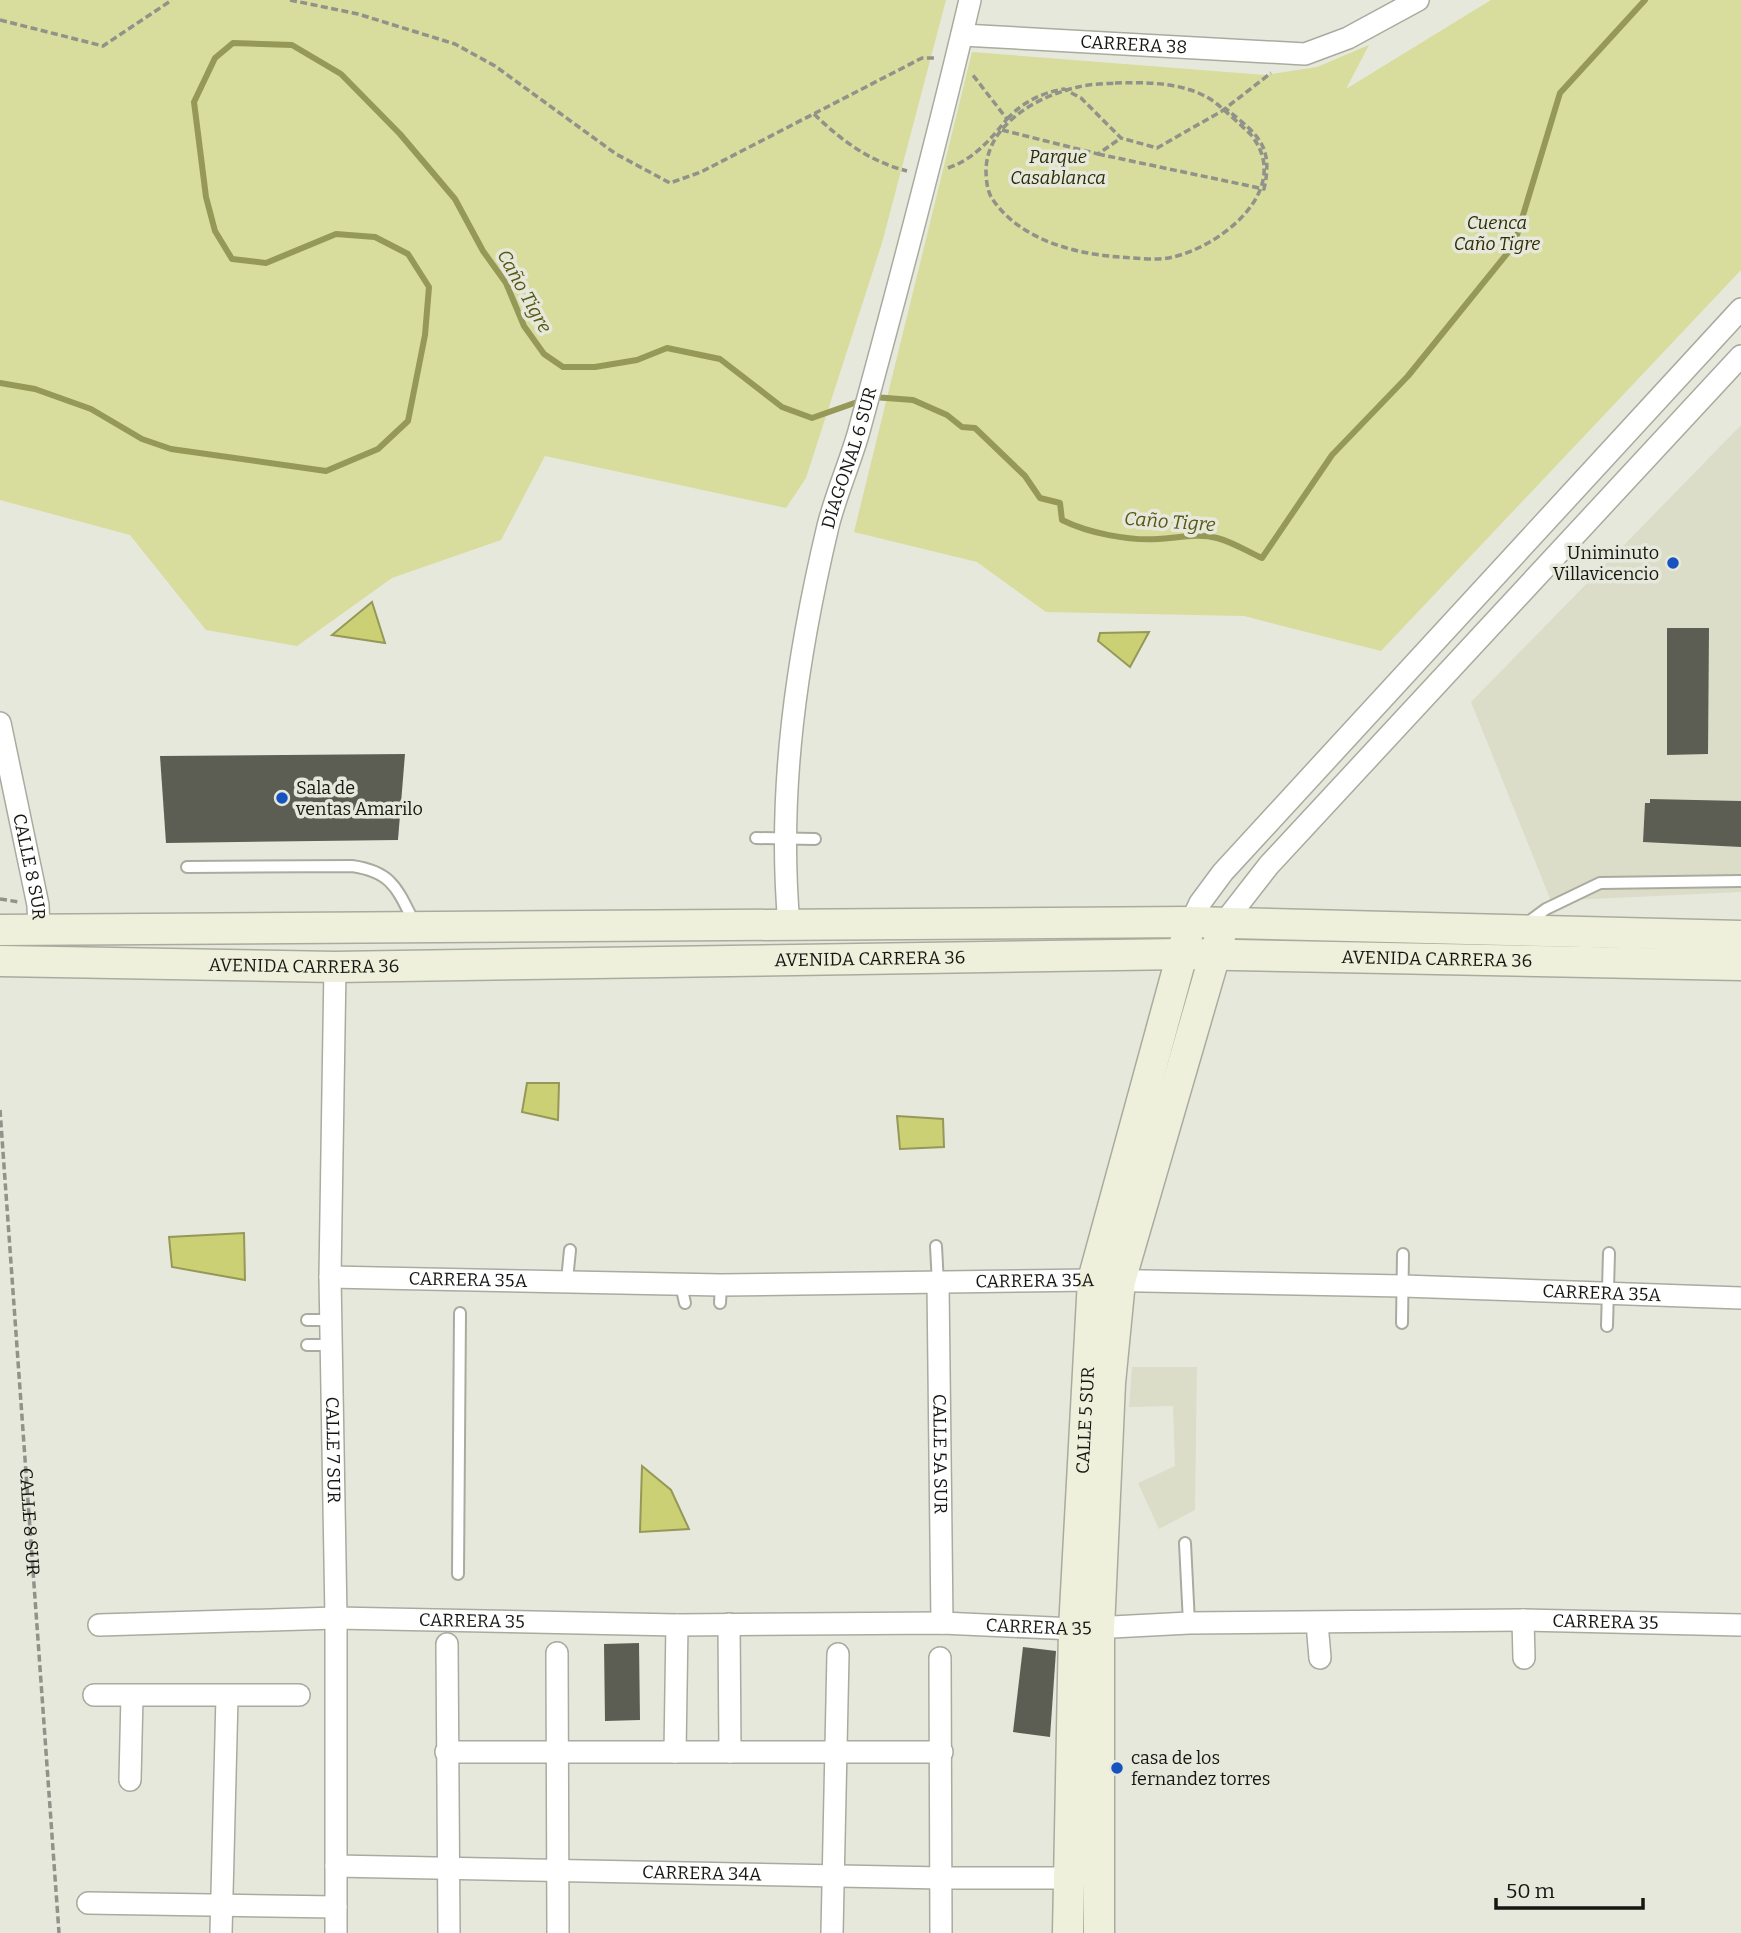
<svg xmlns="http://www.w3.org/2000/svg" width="1741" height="1933" font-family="Bitter,serif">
	<rect width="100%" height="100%" fill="#e7e8dc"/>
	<g fill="#dbddc9">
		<polygon points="1741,425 1741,892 1551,901 1471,702"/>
		<polygon points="1132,1367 1197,1367 1195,1510 1159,1529 1138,1483 1175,1466 1173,1406 1129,1407"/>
	</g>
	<g fill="#d8dc9d">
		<polygon points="0,0 946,0 882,243 806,478 786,508 545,456 501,540 392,578 297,646 206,630 130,535 0,500"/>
		<polygon points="1491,0 1741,0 1741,270 1381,651 1244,616 1046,612 977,562 854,532 972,52 1265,75 1317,67 1369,45 1346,89"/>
	</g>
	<g fill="#cbd074" stroke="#959857" stroke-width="2">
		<polygon points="372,602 385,643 332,635"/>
		<polygon points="1149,632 1130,667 1098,641 1100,633"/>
		<polygon points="527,1083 559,1083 558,1120 522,1112"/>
		<polygon points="897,1116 943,1119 944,1147 900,1149"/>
		<polygon points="244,1233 245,1280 172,1267 169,1237"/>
		<polygon points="642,1466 671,1490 689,1529 640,1532"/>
	</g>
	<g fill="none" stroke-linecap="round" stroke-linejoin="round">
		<g stroke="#959857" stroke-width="6">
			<polyline points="0,383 35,389 91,409 142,439 171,449 326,471 378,449 408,421 425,335 429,287 408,254 375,237 336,234 266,263 232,259 215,231 206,197 194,102 215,58 233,43 292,45 341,74 400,134 455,199 483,251 506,283 524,326 544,354 563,367 595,367 637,360 667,348 720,359 782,407 812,418 863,400"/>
			<path d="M873,397L913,400L947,415L962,427L975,428L1025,476L1040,498L1060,503L1062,520C1088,533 1129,541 1158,539C1178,538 1197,533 1217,538C1233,542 1248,552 1262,558L1332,455L1408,376L1514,245L1560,93L1645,0"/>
		</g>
	</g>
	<g fill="#5d5e53">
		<polygon points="1667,628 1709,628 1708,754 1667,755"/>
		<polygon points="405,754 398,840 166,843 160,756"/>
		<polygon points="1650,799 1741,801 1741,847 1643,842 1645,803 1650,803"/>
		<polygon points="639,1643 640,1720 605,1721 604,1644"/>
		<polygon points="1023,1647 1056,1651 1050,1737 1013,1732"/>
	</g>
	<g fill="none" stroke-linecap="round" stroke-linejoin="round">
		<defs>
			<g id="lane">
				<polyline points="756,838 815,839"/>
				<path d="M187,867L352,866C393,872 397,889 415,924"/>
				<polyline points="1527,923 1546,909 1600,883 1741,881"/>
				<polyline points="936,1246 938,1284"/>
				<polyline points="567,1280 570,1250"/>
				<polyline points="681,1285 685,1303"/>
				<polyline points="720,1303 721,1285"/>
				<polyline points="307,1320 330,1320"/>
				<polyline points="1402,1323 1403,1254"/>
				<polyline points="1607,1326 1609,1253"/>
				<polyline points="307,1345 331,1345"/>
				<polyline points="1185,1543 1189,1623"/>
				<polyline points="458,1574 460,1313"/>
			</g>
			<g id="street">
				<path id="s2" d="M962,35L1305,54L1348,38L1418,0"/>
				<path id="s3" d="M0,723L38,905L39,931"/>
				<polyline points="1191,922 1200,903 1223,872 1741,309"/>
				<polyline points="1223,924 1269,865 1741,356"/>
				<path id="s4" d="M789,925C777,790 797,657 828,526C836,494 850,463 859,431C898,288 936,144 970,0"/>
				<path id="s5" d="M335,967L330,1277L336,1618V1933"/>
				<path id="s6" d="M330,1277L721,1285L1093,1280L1403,1286L1741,1298"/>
				<path id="s7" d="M938,1284L942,1623"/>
				<polyline points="1523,1620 1524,1658"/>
				<polyline points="1317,1623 1320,1658"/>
				<polyline points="729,1624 730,1752"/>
				<path id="s8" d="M99,1625L336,1618L677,1625L942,1623L1074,1629L1189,1623L1523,1620L1741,1625"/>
				<polyline points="447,1644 449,1933"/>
				<polyline points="557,1653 558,1933"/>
				<polyline points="940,1658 941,1933"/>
				<polyline points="94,1695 299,1695"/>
				<polyline points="446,1752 942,1752"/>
				<polyline points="675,1752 677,1625"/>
				<polyline points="130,1780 132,1696"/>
				<path id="s9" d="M336,1866L942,1878H1067"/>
				<polyline points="88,1903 336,1907"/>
				<polyline points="221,1933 227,1697"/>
				<polyline points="832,1933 838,1654"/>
			</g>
			<g id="secondary">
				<polyline points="0,930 1191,922 1741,936"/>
				<path id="s10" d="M0,961L335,967L1183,954L1741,965"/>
				<path id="s11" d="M1068,1933L1074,1629L1093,1280L1187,936"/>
				<polyline points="1099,1933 1099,1629 1110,1383 1120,1281 1220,937"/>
			</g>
		</defs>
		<use href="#lane" stroke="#aaab9f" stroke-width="14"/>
		<use href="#street" stroke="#aaab9f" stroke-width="24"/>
		<use href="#secondary" stroke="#aaab9f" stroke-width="33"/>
		<g stroke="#919289" stroke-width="3.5" stroke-dasharray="7 3.5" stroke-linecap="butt">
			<polyline points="290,0 358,14 455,44 495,66 616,154 670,183 701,172 922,58 935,58"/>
			<polyline points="0,20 103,46 172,0"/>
			<path d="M1115,83C1147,82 1190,82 1217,104C1221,107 1250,133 1252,136C1293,190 1221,246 1173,257C1157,261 1137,258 1120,257C1075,254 1021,240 993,200C987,192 986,179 986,170C987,124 1038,96 1078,87C1089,84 1103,84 1115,83Z"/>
			<path d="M814,114C842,141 869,161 907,171"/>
			<path d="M1007,119C1023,102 1041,93 1064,89L1081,98L1121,138L1157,148L1222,111L1271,73"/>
			<polyline points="1002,130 1098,154 1121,138"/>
			<path d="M1098,154L1264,189C1274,145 1257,134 1225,108"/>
			<path d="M948,168C974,159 990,140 1007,119L972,74"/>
			<polyline points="0,899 19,902"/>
			<path id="s1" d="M0,1110L59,1933"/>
		</g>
		<use href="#lane" stroke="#fff" stroke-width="10"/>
		<use href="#street" stroke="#fff" stroke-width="21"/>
		<use href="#secondary" stroke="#eff0db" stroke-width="30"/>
	</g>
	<g fill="#1653bf" stroke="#e7e8dc" stroke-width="2.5">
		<circle cx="1673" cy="563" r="7"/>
		<circle cx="282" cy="798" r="7"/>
		<circle cx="1117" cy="1768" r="7"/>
	</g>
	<g text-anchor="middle" stroke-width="7" stroke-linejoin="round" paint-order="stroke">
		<g font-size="18" fill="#161612" stroke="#e7e8dc">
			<text dy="6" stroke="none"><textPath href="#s2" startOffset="172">CARRERA 38</textPath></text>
			<text dy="6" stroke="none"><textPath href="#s4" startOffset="474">DIAGONAL 6 SUR</textPath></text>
			<text dy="6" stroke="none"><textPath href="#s3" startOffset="147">CALLE 8 SUR</textPath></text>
			<text dy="6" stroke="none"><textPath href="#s10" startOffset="870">AVENIDA CARRERA 36</textPath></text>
			<text dy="6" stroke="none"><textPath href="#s10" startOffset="1437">AVENIDA CARRERA 36</textPath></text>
			<text dy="6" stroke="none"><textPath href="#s10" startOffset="304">AVENIDA CARRERA 36</textPath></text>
			<text dy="6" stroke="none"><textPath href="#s6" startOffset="138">CARRERA 35A</textPath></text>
			<text dy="6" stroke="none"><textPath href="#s6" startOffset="705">CARRERA 35A</textPath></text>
			<text dy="6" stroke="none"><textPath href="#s6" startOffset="1272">CARRERA 35A</textPath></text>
			<text dy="6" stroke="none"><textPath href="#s11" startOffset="513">CALLE 5 SUR</textPath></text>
			<text dy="6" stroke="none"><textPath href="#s5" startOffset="483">CALLE 7 SUR</textPath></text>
			<text dy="6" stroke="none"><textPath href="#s7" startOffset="170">CALLE 5A SUR</textPath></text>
			<text dy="6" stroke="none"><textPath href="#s1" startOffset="413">CALLE 8 SUR</textPath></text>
			<text dy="6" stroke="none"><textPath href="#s8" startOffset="373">CARRERA 35</textPath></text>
			<text dy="6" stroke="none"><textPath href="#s8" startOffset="1507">CARRERA 35</textPath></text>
			<text dy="6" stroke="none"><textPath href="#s8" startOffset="940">CARRERA 35</textPath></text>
			<text dy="6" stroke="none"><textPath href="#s9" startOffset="366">CARRERA 34A</textPath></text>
		</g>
		<g font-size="18" font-style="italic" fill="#2b2c04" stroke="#e7e8dc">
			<text x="1058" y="163">Parque<tspan x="1058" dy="21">Casablanca</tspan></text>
			<text x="1497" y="229">Cuenca<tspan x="1497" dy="21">Caño Tigre</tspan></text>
		</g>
		<g font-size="18" fill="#161612" stroke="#e7e8dc" text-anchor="start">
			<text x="1659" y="559" text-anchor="end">Uniminuto<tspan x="1659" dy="21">Villavicencio</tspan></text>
			<text x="296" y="794">Sala de<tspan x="296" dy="21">ventas Amarilo</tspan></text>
			<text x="1131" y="1764">casa de los<tspan x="1131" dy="21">fernandez torres</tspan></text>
		</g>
		<g font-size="19" font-style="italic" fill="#565813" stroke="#e7e8dc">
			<text transform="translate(525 291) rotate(61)" y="7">Caño Tigre</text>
			<text transform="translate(1170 521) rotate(4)" y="7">Caño Tigre</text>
		</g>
	</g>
	<path d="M1496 1898v10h147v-10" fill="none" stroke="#161612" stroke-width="3.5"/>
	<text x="1506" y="1898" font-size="21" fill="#161612" stroke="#e7e8dc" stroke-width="5" paint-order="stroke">50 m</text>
</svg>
